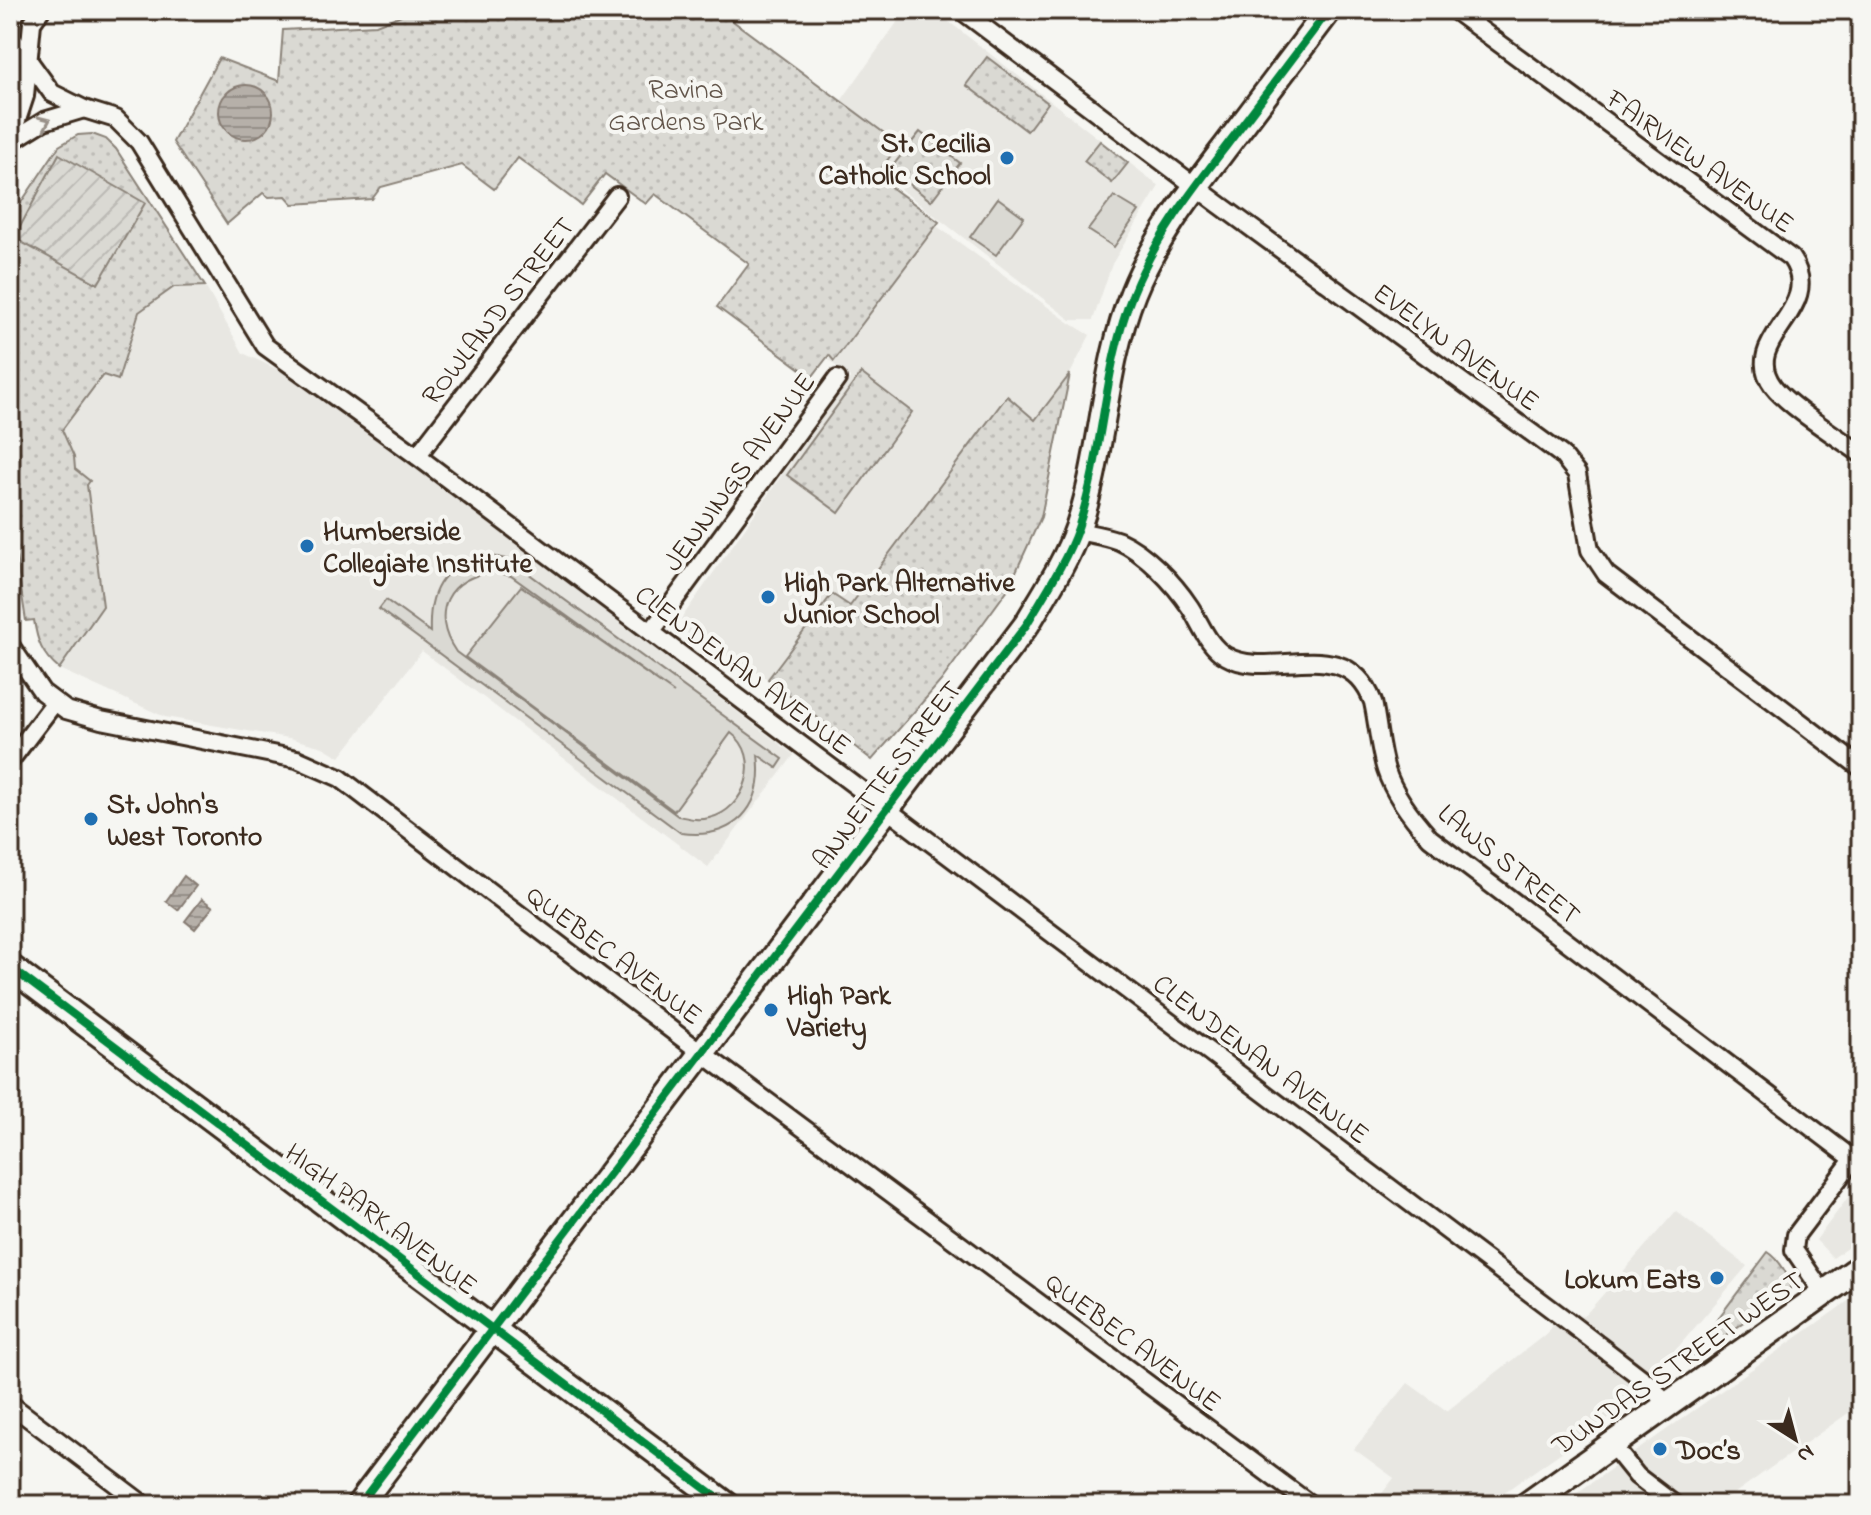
<svg xmlns="http://www.w3.org/2000/svg" width="1871" height="1515" font-family="'Indie Flower',sans-serif">
	<defs>
		<pattern id="park-dots" width="8" height="8" patternUnits="userSpaceOnUse" patternTransform="scale(2)"><rect width="8" height="8" fill="#dad9d3"/><path d="M2 2h.1M6 6h.1" fill="none" stroke="#bcbab5" stroke-width="1.8" stroke-linecap="round"/></pattern>
		<pattern id="garden-furrows" width="10" height="10" patternUnits="userSpaceOnUse" patternTransform="scale(2)"><rect width="10" height="10" fill="#dad9d3"/><path d="M-1 1l2-2M0 10L10 0M9 11l2-2" fill="none" stroke="#bcbab5"/></pattern>
		<pattern id="water-rules" width="6" height="5" patternUnits="userSpaceOnUse" patternTransform="scale(2)"><rect width="6" height="5" fill="#b6b0a9"/><path d="M0 2.5h6" fill="none" stroke="#958f89"/></pattern>
	</defs>
	<rect width="100%" height="100%" fill="#f6f6f2"/>
	<filter id="ink" filterUnits="userSpaceOnUse"><feTurbulence type="fractalNoise" baseFrequency=".0125" numOctaves="2"/><feDisplacementMap in="SourceGraphic" scale="16" xChannelSelector="R" yChannelSelector="G"/><feConvolveMatrix kernelMatrix="1 2 1 2 8 2 1 2 1" color-interpolation-filters="sRGB"/></filter>
	<g filter="url(#ink)">
		<g fill="#e8e7e2">
			<polygon points="906,10 934,10 1159,186 1112,264 1093,320 1071,320 879,173 901,143 841,101"/>
			<polygon points="934,224 1070,323 1090,335 1070,374 1041,517 1008,589 941,681 872,760 768,679 686,633 681,619 850,378 829,360"/>
			<polygon points="205,286 243,353 304,382 794,755 708,867 422,651 340,757 323,747 289,738 165,717 59,669 103,606 74,468 74,457 62,430 103,374 118,379 138,312 174,287"/>
			<polygon points="1861,1180 1861,1238 1833,1258 1816,1240"/>
			<polygon points="1676,1211 1747,1266 1630,1404 1486,1505 1373,1505 1394,1478 1354,1449 1408,1383 1447,1411 1547,1333 1553,1325 1586,1314"/>
			<polygon points="1861,1292 1861,1404 1718,1505 1560,1505"/>
		</g>
		<g fill="#dad9d3" stroke="#8a8278" stroke-width="2" fill-rule="evenodd">
			<polygon points="1114,196 1139,211 1114,247 1088,230"/>
			<polygon points="998,198 1024,217 996,255 970,237"/>
			<path d="M492,556L510,560L783,759L777,768L758,755C765,808 734,840 681,833L379,609L386,600L430,632C428,587 445,562 492,556ZM495,572L511,576L674,693L521,586L465,657L674,811L731,733C763,756 746,810 709,818C698,821 688,818 678,816L456,652C429,613 448,576 495,572Z"/>
		</g>
		<g fill="url(#park-dots)" stroke="#8a8278" stroke-width="2">
			<polygon points="414,10 718,10 899,144 876,176 939,222 834,361 829,355 812,377 717,307 749,264 655,194 646,204 605,174 581,205 518,158 494,189 462,165 381,187 372,199 293,204 286,196 269,197 263,193 227,224 173,142 219,58 279,81 283,30 376,25"/>
			<polygon points="987,57 1048,103 1027,131 966,85"/>
			<polygon points="920,132 960,163 931,201 890,169"/>
			<path d="M92,134L106,139L116,149L205,286L174,287L139,312L118,380L103,375L62,430L74,457L75,469L90,481L87,485L103,606L59,669C42,655 37,641 34,620L26,621L10,518V219L59,146L78,135Z"/>
			<polygon points="1100,141 1128,163 1112,183 1084,161"/>
			<polygon points="861,373 912,412 839,513 787,475"/>
			<polygon points="1070,374 1041,517 1008,589 941,681 872,760 768,679 832,594 850,606 1007,396 1035,420"/>
			<path d="M1768,1252C1778,1258 1791,1277 1790,1289L1689,1362L1687,1360Z"/>
		</g>
		<polygon fill="url(#garden-furrows)" stroke="#8a8278" stroke-width="2" points="59,154 145,203 98,284 14,238"/>
		<g fill="url(#water-rules)" stroke="#857a71" stroke-width="2">
			<circle cx="246" cy="112" r="27"/>
			<polygon points="184,876 196,886 178,910 166,901"/>
			<polygon points="202,899 213,907 195,929 185,921"/>
		</g>
		<g fill="none" stroke-linecap="round" stroke-linejoin="round">
			<defs>
				<g id="street">
					<polyline points="961,10 1216,202 1562,455 1577,474 1590,550 1606,574 1861,768"/>
					<path d="M1454,10L1791,258C1827,310 1738,339 1773,386C1788,406 1839,438 1861,454"/>
					<polyline points="10,35 52,93 84,109 116,119 139,142 265,346 417,456 1562,1317 1652,1386 1667,1407"/>
					<polyline points="10,141 25,96 32,23 41,10"/>
					<polyline points="10,142 44,121 84,109"/>
					<polyline points="417,456 617,196"/>
					<path d="M1077,531C1091,534 1106,536 1119,541C1146,553 1174,583 1190,607C1201,624 1208,646 1226,656C1270,682 1346,630 1373,702C1378,724 1379,748 1386,770C1394,795 1412,818 1430,838L1853,1159"/>
					<polyline points="651,632 837,379"/>
					<polyline points="10,645 42,692 66,710 101,720 297,759 340,778 682,1038 1311,1505"/>
					<polyline points="10,761 54,703"/>
					<polyline points="1824,1294 1794,1250 1796,1235 1861,1149"/>
					<polyline points="10,1404 144,1505"/>
					<polyline points="1612,1445 1637,1476 1675,1505"/>
				</g>
				<g id="secondary">
					<polyline points="10,967 727,1505"/>
					<path d="M359,1505L1027,624C1045,593 1066,562 1078,528C1104,451 1103,368 1133,293C1155,238 1192,191 1227,145C1261,100 1295,55 1329,10"/>
					<polyline points="1527,1505 1861,1267"/>
				</g>
			</defs>
			<use href="#street" stroke="#3b2a1e" stroke-width="22"/>
			<use href="#secondary" stroke="#3b2a1e" stroke-width="30"/>
			<use href="#street" stroke="#f6f6f2" stroke-width="16"/>
			<use href="#secondary" stroke="#f6f6f2" stroke-width="24"/>
			<defs>
				<g id="cycleway">
					<polyline points="10,967 727,1505"/>
					<path d="M359,1505L1027,624C1045,593 1066,562 1078,528C1104,451 1103,368 1133,293C1155,238 1192,191 1227,145C1261,100 1295,55 1329,10"/>
				</g>
			</defs>
			<use href="#cycleway" stroke="#f6f6f2" stroke-width="13"/>
			<use href="#cycleway" stroke="#00873e" stroke-width="8"/>
		</g>
		<defs><path id="oneway-chevron" d="M-2-3.5L2.5 0L-2 3.5" fill="none" stroke-width="1.6" stroke-linecap="round" stroke-linejoin="round" transform="scale(2)"/></defs>
		<use stroke="#989088" href="#oneway-chevron" transform="translate(45 122) rotate(-24)"/>
	</g>
	<g fill="#1f6fb2" stroke="#f6f6f2" stroke-width="3">
		<circle cx="1007" cy="158" r="8"/>
		<circle cx="307" cy="546" r="8"/>
		<circle cx="768" cy="597" r="8"/>
		<circle cx="91" cy="819" r="8"/>
		<circle cx="771" cy="1010" r="8"/>
		<circle cx="1717" cy="1278" r="8"/>
		<circle cx="1660" cy="1449" r="8"/>
	</g>
	<g text-anchor="middle" stroke-width="8" stroke-linejoin="round" paint-order="stroke">
		<g font-size="28" fill="#63564b" stroke="#f6f6f2">
			<text x="686" y="98">Ravina<tspan x="686" dy="32">Gardens Park</tspan></text>
		</g>
		<g font-size="28" font-weight="bold" fill="#3b2a1e" stroke="#f6f6f2" text-anchor="start">
			<text x="991" y="152" text-anchor="end">St. Cecilia<tspan x="991" dy="32">Catholic School</tspan></text>
			<text x="323" y="540">Humberside<tspan x="323" dy="32">Collegiate Institute</tspan></text>
			<text x="784" y="591">High Park Alternative<tspan x="784" dy="32">Junior School</tspan></text>
			<text x="107" y="813">St. John's<tspan x="107" dy="32">West Toronto</tspan></text>
			<text x="787" y="1004">High Park<tspan x="787" dy="32">Variety</tspan></text>
			<text x="1701" y="1288" text-anchor="end">Lokum Eats</text>
			<text x="1676" y="1459">Doc’s</text>
		</g>
		<g font-size="28" fill="#3b2a1e" stroke="#f6f6f2">
			<text transform="translate(1701 160) rotate(36)" y="10">FAIRVIEW AVENUE</text>
			<text transform="translate(497 310) rotate(-52)" y="10">ROWLAND STREET</text>
			<text transform="translate(1457 346) rotate(36)" y="10">EVELYN AVENUE</text>
			<text transform="translate(738 471) rotate(-54)" y="10">JENNINGS AVENUE</text>
			<text transform="translate(744 669) rotate(37)" y="10">CLENDENAN AVENUE</text>
			<text transform="translate(886 774) rotate(-53)" y="10">ANNETTE STREET</text>
			<text transform="translate(1510 863) rotate(39)" y="10">LAWS STREET</text>
			<text transform="translate(615 954) rotate(37)" y="10">QUEBEC AVENUE</text>
			<text transform="translate(1262 1058) rotate(37)" y="10">CLENDENAN AVENUE</text>
			<text transform="translate(382 1218) rotate(37)" y="10">HIGH PARK AVENUE</text>
			<text transform="translate(1134 1341) rotate(37)" y="10">QUEBEC AVENUE</text>
			<text transform="translate(1677 1362) rotate(-35)" y="10">DUNDAS STREET WEST</text>
		</g>
	</g>
	<rect width="1871" height="1515" fill="none" stroke="#f6f6f2" stroke-width="40"/>
	<rect x="20" y="20" width="1831" height="1475" fill="none" stroke="#3b2a1e" stroke-width="3" filter="url(#ink)"/>
	<g transform="translate(1795 1439) rotate(144)" stroke="#f6f6f2" stroke-width="6" paint-order="stroke">
	<path d="M0-6L14 30L0 20L-14 30Z" fill="#3b2a1e"/>
	<text y="-12" font-size="22" font-weight="bold" text-anchor="middle" fill="#3b2a1e">N</text>
	</g>
</svg>
